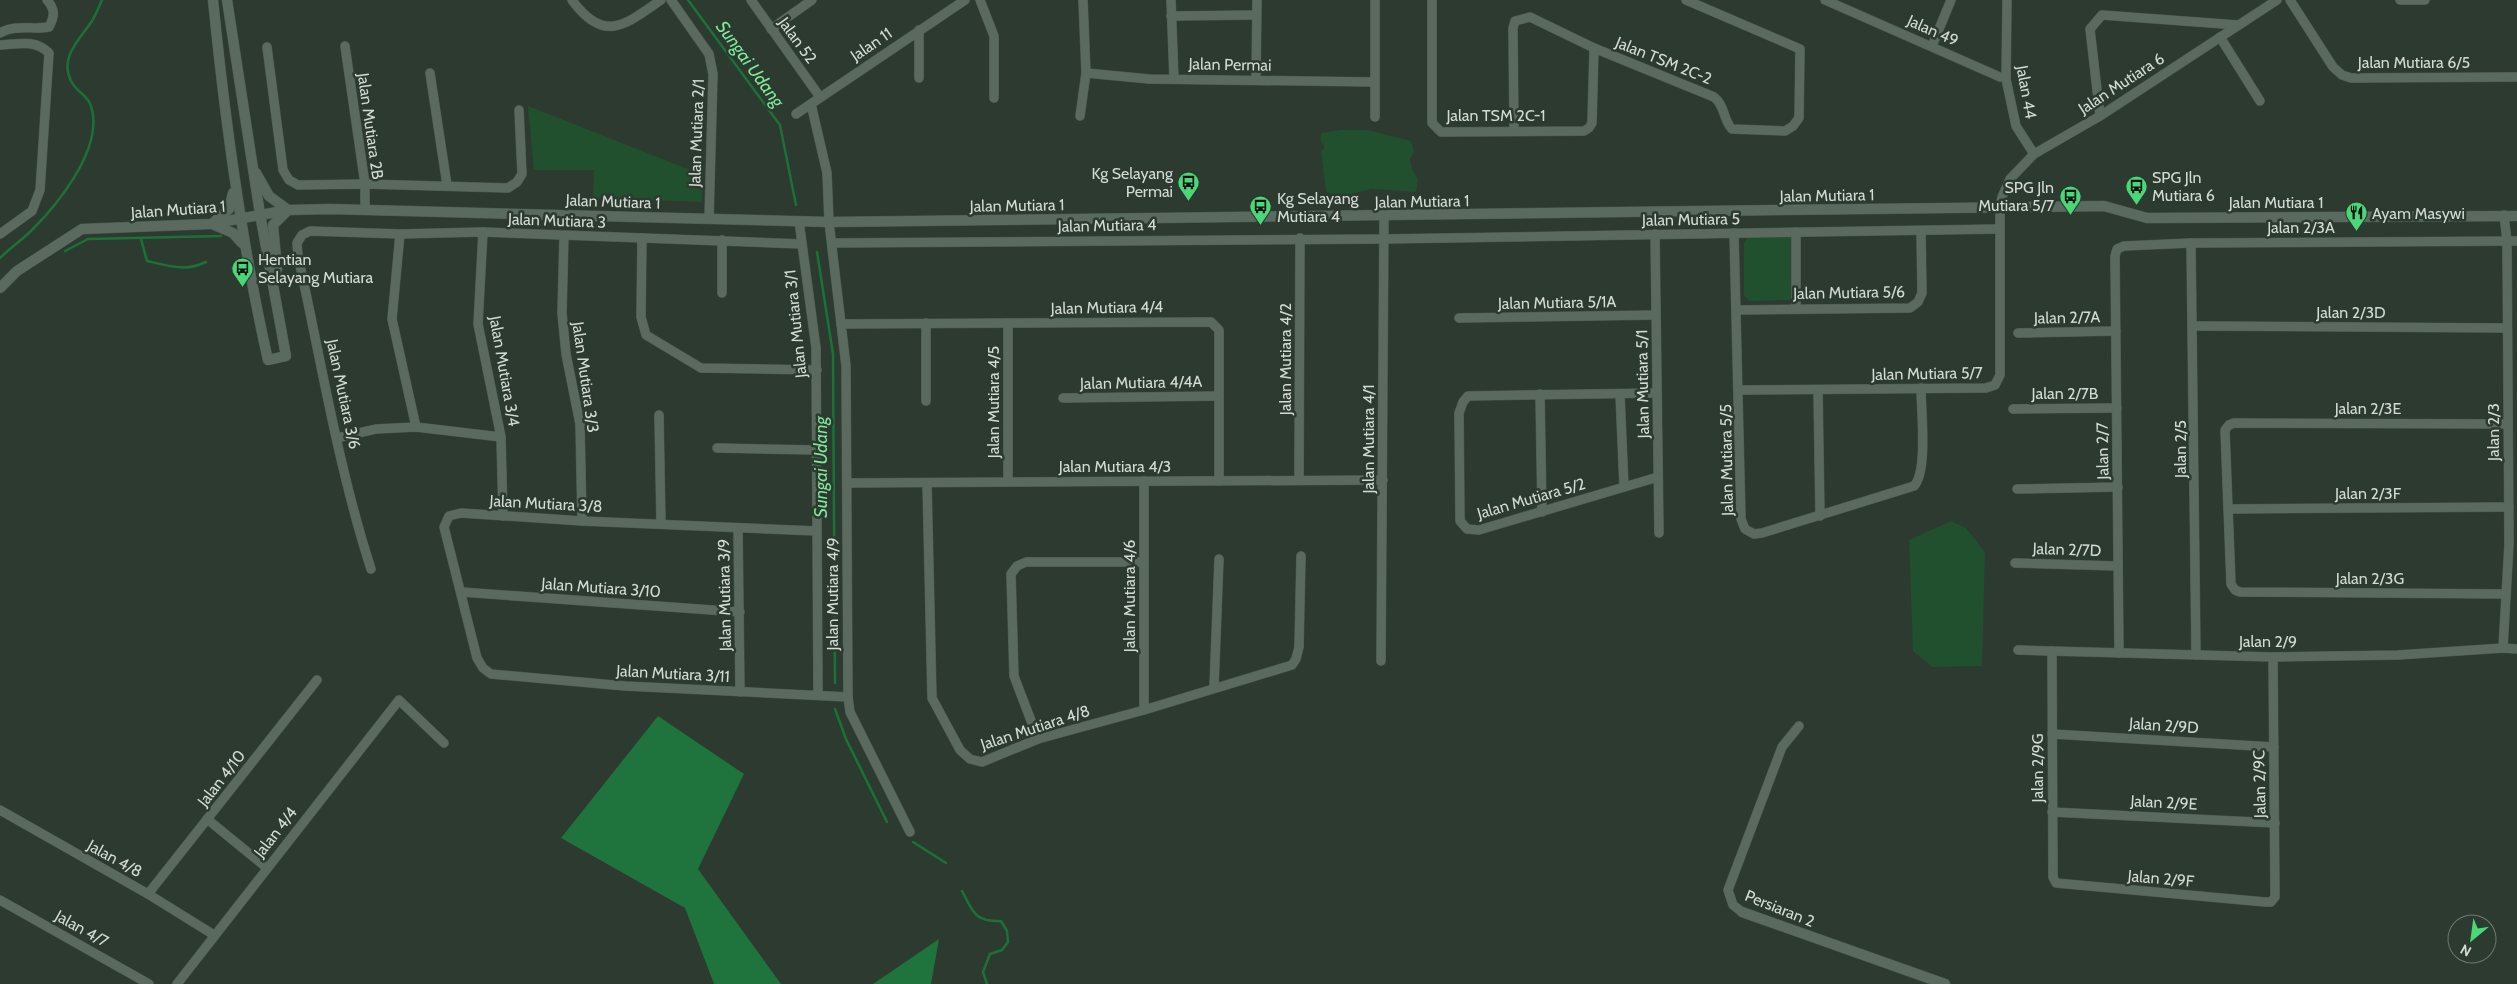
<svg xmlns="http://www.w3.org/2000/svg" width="2517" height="984" font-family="Cabin,sans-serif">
	<rect width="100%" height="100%" fill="#2c3a2f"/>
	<g fill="#21502e">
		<polygon points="528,106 703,175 702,202 593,198 594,170 534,170"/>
		<polygon points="1340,130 1368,130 1411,141 1414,152 1410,159 1412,169 1418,179 1416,192 1372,189 1336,197 1326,191 1321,151 1325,148 1321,142 1321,133"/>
		<polygon points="1749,236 1791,237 1792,300 1749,301 1744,295 1744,243"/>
		<polygon points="1951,521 1966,528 1985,552 1982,666 1932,667 1913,651 1909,540"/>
	</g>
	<g fill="#1f733c">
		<polygon points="658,716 744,774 698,869 781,984 714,984 685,908 561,838"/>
		<polygon points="939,939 931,984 873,984"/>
	</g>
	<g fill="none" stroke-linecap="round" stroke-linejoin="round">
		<g stroke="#1c713a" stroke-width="2.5">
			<polyline points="688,0 780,125 796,205"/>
			<path d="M141,239L147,261C169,266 185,272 206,262"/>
			<polyline points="65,251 88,239 221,236"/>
			<polyline points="817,252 833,354 835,683"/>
			<path d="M0,258C10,248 22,240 32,230C58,204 98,154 93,115C90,93 79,96 71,81C59,57 80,39 92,21C96,14 99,7 102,0"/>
			<polyline points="835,709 846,739 887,822"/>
			<polyline points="913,842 946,863"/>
			<path d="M962,891C973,911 974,922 1001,921L1007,931L1008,942L1002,950L990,954L983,972L987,984"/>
		</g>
		<defs>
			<g id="minor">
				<path d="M572,0C604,44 625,25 661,0"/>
				<polyline points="671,0 709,54 713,74 709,219"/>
				<polyline points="751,0 820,97"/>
				<polyline points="980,0 994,36 994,98"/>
				<polyline points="1171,0 1174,79"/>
				<polyline points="1432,0 1432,123 1441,132 1584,131 1589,128 1592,123 1594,48"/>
				<polyline points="1825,0 2000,77"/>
				<polyline points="2007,0 2006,79 2016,126 2034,154"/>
				<polyline points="2290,0 2333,67 2342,75 2351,78 2517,77"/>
				<polyline points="2400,0 2425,0"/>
				<polyline points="1171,16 1256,15"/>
				<polyline points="771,29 812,0"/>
				<path d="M0,33C14,24 33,30 49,27C55,16 55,9 47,0"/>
				<polyline points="2220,37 2260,101"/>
				<path d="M0,45C18,44 35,39 49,53L40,190L32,211L0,234"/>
				<polyline points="345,46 365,184 365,210"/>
				<polyline points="1932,46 1951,0"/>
				<polyline points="267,47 283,170 289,180 298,185 365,184 508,188 517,182 522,174 519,110"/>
				<polyline points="430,73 447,185"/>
				<polyline points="1086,73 1149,79 1374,82"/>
				<polyline points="919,78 919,30"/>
				<polyline points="1256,79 1257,0"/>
				<polyline points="811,104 827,173 829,222 846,366 848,697 850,712 910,832"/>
				<polyline points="796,114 965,0"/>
				<polyline points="1080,116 1086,73 1083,0"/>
				<polyline points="2100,116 2090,29 2102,15 2238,25"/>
				<polyline points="1375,117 1375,0"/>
				<path d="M1514,130L1513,28L1515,21L1530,17L1594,48L1714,97C1725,105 1723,120 1732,129L1785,131L1793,126L1799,118L1800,49L1686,0"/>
				<polyline points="799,221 816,348 818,694"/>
				<polyline points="483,232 478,324 501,437 503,516"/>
				<path d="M1734,233L1741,519L1745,529L1754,534L1762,533L1914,486C1928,472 1921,409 1921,388"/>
				<polyline points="400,234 392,319 416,427"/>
				<polyline points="1655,234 1659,533"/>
				<polyline points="564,236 562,313 566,354 580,424 582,521"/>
				<polyline points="642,238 641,317 646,335 701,368 817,370"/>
				<polyline points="832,243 1384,239 1999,229"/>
				<polyline points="2191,243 2196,655"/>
				<polyline points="722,293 722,240"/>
				<polyline points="1796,307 1796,232"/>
				<polyline points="1737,310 1910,308 1918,302 1922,293 1921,231"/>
				<polyline points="1459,318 1656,315"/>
				<polyline points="926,323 926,401"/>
				<polyline points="841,324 1211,322 1219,330 1219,481"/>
				<polyline points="2194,326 2507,328"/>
				<polyline points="2018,333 2116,331"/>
				<polyline points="1739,390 1986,388 1995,385 2000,375 2000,207 2002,197 2010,179 2034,154 2100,116 2277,0"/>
				<polyline points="1818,390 1820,516"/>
				<polyline points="1657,393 1468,396 1463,402 1459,413 1460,521 1467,529 1479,530 1658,477"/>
				<polyline points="1540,394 1542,512"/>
				<polyline points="1620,394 1624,487"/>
				<polyline points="1063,398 1219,396"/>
				<polyline points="2013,409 2117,408"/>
				<polyline points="659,415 661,524"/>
				<polyline points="337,438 376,429 416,427 501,437"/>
				<polyline points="717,448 817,450"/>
				<polyline points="1299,480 1300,238"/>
				<polyline points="1144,481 1144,710"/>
				<polyline points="1008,482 1008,323"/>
				<polyline points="847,483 1383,480"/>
				<polyline points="927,483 932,698 960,750 970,759 982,762 1038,739 1144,710 1292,665 1296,659 1299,647 1301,556"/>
				<polyline points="2017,489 2118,487"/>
				<polyline points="2228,509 2509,507"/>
				<polyline points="738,529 740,692"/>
				<polyline points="817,531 582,521 461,513 449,516 444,527 477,658 483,668 491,674 625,686 848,697"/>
				<polyline points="2015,563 2117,566"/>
				<path d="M371,569C338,467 321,360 298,256L297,243L302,235L310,231L400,234L483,232L802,244"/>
				<polyline points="461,592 740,612"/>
				<polyline points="2506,594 2240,592 2235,590 2231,584 2225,430 2229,425 2234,423 2508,424"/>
				<polyline points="2503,648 2509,544 2507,241 2504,215"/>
				<polyline points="2018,650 2273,657 2398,655 2503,648 2517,649"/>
				<polyline points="2052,651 2053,877 2056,883 2265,902 2271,902 2275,897 2273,657"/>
				<polyline points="2119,653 2115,256 2117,249 2124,246 2191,243 2517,241"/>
				<polyline points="1381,661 1384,216"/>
				<polyline points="1214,687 1219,559"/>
				<polyline points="2052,734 2274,747"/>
				<polyline points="1038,739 1014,676 1011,574 1017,566 1026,562 1144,562"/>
				<polyline points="0,810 148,894 214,935"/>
				<polyline points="2052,812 2275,823"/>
				<polyline points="207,819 267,868"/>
				<polyline points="148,894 317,680"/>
				<polyline points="0,900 149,984"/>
				<polyline points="1742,912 1733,905 1728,890 1782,747 1799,726"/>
				<polyline points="177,984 399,700 444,743"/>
			</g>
			<g id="tertiary">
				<path d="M213,0C225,121 241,241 268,360L286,356L260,214L227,0"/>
				<polyline points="256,173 269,196 288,210"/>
				<polyline points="215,221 229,209 233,193"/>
				<polyline points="214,225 233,233 242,243"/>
				<polyline points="271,279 277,269 273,225 288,210"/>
				<polyline points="0,288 17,271 82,229 210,224 288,210 330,209 829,222 2104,206 2147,218 2517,216"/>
				<polyline points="1742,912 1945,984"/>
			</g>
		</defs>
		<use href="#minor" stroke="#49554c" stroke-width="10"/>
		<use href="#tertiary" stroke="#49554c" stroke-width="11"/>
		<use href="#minor" stroke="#5b6a5e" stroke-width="9"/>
		<use href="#tertiary" stroke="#5b6a5e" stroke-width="10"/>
	</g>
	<defs>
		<symbol id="bus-pin" viewBox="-11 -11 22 30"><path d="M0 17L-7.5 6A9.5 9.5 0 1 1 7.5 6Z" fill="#49d778" stroke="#2c3a2f"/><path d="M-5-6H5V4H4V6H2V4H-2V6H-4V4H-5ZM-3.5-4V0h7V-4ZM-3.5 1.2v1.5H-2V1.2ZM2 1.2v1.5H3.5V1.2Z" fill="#111"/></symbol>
		<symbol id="restaurant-pin" viewBox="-11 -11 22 30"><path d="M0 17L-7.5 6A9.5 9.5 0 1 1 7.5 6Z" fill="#49d778" stroke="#2c3a2f"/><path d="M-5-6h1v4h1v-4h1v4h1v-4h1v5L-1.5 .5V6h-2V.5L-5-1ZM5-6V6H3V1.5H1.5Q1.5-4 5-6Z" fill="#111"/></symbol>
	</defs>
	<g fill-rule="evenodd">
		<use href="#bus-pin" x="1176" y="170" width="25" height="34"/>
		<use href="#bus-pin" x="2124" y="174" width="25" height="34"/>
		<use href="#bus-pin" x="2058" y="184" width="25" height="34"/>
		<use href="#bus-pin" x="1248" y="194" width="25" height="34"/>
		<use href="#restaurant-pin" x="2344" y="200" width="25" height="34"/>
		<use href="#bus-pin" x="230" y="256" width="25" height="34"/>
	</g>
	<g text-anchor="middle" stroke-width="5" stroke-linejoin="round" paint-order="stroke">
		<g font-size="16" fill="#d2dad3" stroke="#2c3a2f">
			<text transform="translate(1933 30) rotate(24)" y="6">Jalan 49</text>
			<text transform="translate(798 40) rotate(54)" y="6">Jalan 52</text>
			<text transform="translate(871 44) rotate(-34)" y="6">Jalan 11</text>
			<text transform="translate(1664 60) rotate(22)" y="6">Jalan TSM 2C-2</text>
			<text x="2414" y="68">Jalan Mutiara 6/5</text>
			<text transform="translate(1230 64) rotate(1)" y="6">Jalan Permai</text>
			<text transform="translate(2121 83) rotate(-33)" y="6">Jalan Mutiara 6</text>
			<text transform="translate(2027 92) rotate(80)" y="6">Jalan 44</text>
			<text x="1496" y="121">Jalan TSM 2C-1</text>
			<text transform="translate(371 126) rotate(82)" y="6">Jalan Mutiara 2B</text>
			<text transform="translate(696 133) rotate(-88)" y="6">Jalan Mutiara 2/1</text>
			<text transform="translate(1827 195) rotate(-1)" y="6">Jalan Mutiara 1</text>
			<text transform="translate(613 201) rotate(2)" y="6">Jalan Mutiara 1</text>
			<text transform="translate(1422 201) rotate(-1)" y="6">Jalan Mutiara 1</text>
			<text x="2276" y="208">Jalan Mutiara 1</text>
			<text transform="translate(1017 205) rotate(-1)" y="6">Jalan Mutiara 1</text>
			<text transform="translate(178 209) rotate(-4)" y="6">Jalan Mutiara 1</text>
			<text transform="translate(1691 219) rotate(-1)" y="6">Jalan Mutiara 5</text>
			<text transform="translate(557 220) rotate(2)" y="6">Jalan Mutiara 3</text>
			<text transform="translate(1107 225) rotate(-1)" y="6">Jalan Mutiara 4</text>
			<text x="2301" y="233">Jalan 2/3A</text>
			<text transform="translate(1849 292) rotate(-1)" y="6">Jalan Mutiara 5/6</text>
			<text transform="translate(1557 302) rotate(-1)" y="6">Jalan Mutiara 5/1A</text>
			<text transform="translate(1107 307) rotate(-1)" y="6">Jalan Mutiara 4/4</text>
			<text x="2351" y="318">Jalan 2/3D</text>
			<text transform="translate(2067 317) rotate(-1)" y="6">Jalan 2/7A</text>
			<text transform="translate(795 324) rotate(-96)" y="6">Jalan Mutiara 3/1</text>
			<text transform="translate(1285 359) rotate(-90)" y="6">Jalan Mutiara 4/2</text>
			<text transform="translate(505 371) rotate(80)" y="6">Jalan Mutiara 3/4</text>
			<text transform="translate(1927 373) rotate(-1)" y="6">Jalan Mutiara 5/7</text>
			<text transform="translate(586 377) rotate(82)" y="6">Jalan Mutiara 3/3</text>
			<text transform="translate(1141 382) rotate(-1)" y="6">Jalan Mutiara 4/4A</text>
			<text transform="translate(1642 384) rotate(-91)" y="6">Jalan Mutiara 5/1</text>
			<text x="2065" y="399">Jalan 2/7B</text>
			<text transform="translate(344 394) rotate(78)" y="6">Jalan Mutiara 3/6</text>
			<text transform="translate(993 402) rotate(-90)" y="6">Jalan Mutiara 4/5</text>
			<text x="2368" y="414">Jalan 2/3E</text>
			<text transform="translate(2493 432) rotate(-90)" y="6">Jalan 2/3</text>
			<text transform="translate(1368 439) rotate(-90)" y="6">Jalan Mutiara 4/1</text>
			<text transform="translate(2180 449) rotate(-90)" y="6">Jalan 2/5</text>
			<text transform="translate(2102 451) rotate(-91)" y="6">Jalan 2/7</text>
			<text transform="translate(1726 460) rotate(-91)" y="6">Jalan Mutiara 5/5</text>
			<text x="1115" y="472">Jalan Mutiara 4/3</text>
			<text x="2368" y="499">Jalan 2/3F</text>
			<text transform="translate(1531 498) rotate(-16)" y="6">Jalan Mutiara 5/2</text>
			<text transform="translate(546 503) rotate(3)" y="6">Jalan Mutiara 3/8</text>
			<text transform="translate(2067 549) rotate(2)" y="6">Jalan 2/7D</text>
			<text x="2370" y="584">Jalan 2/3G</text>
			<text transform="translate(601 587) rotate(4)" y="6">Jalan Mutiara 3/10</text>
			<text transform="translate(832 594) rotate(-90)" y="6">Jalan Mutiara 4/9</text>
			<text transform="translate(724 595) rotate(-91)" y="6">Jalan Mutiara 3/9</text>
			<text transform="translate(1129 596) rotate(-90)" y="6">Jalan Mutiara 4/6</text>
			<text x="2268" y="647">Jalan 2/9</text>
			<text transform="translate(673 673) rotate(3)" y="6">Jalan Mutiara 3/11</text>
			<text transform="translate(2164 725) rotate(4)" y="6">Jalan 2/9D</text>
			<text transform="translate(1035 727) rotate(-18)" y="6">Jalan Mutiara 4/8</text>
			<text transform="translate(2037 768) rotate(-90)" y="6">Jalan 2/9G</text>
			<text transform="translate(221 778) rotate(-52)" y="6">Jalan 4/10</text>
			<text transform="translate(2259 784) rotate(-91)" y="6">Jalan 2/9C</text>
			<text transform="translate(2164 802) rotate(3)" y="6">Jalan 2/9E</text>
			<text transform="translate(275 832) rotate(-52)" y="6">Jalan 4/4</text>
			<text transform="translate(115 858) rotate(29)" y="6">Jalan 4/8</text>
			<text transform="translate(2161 878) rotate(5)" y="6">Jalan 2/9F</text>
			<text transform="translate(1780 908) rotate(22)" y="6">Persiaran 2</text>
			<text transform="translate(82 928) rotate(29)" y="6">Jalan 4/7</text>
		</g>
		<g font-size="16" fill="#d2dad3" stroke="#2c3a2f" text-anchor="start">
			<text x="1173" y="179" text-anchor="end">Kg Selayang<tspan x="1173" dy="18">Permai</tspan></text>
			<text x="2152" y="183">SPG Jln<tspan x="2152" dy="18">Mutiara 6</tspan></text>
			<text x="2054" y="193" text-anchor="end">SPG Jln<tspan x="2054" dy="18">Mutiara 5/7</tspan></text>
			<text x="1277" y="204">Kg Selayang<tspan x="1277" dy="18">Mutiara 4</tspan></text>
			<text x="2372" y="219">Ayam Masywi</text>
			<text x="258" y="265">Hentian<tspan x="258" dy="18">Selayang Mutiara</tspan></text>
		</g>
		<g font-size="18" font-style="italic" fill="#7fe89b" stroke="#2c3a2f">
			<text transform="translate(750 64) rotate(54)" y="6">Sungai Udang</text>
			<text transform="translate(821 467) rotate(-90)" y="6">Sungai Udang</text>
		</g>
	</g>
	<g transform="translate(2472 939) rotate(209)"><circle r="24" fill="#2c3a2f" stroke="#6e7a71"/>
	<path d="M0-4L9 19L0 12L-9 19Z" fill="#49d778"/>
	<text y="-8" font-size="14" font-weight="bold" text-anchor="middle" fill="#d2dad3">N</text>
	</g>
</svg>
